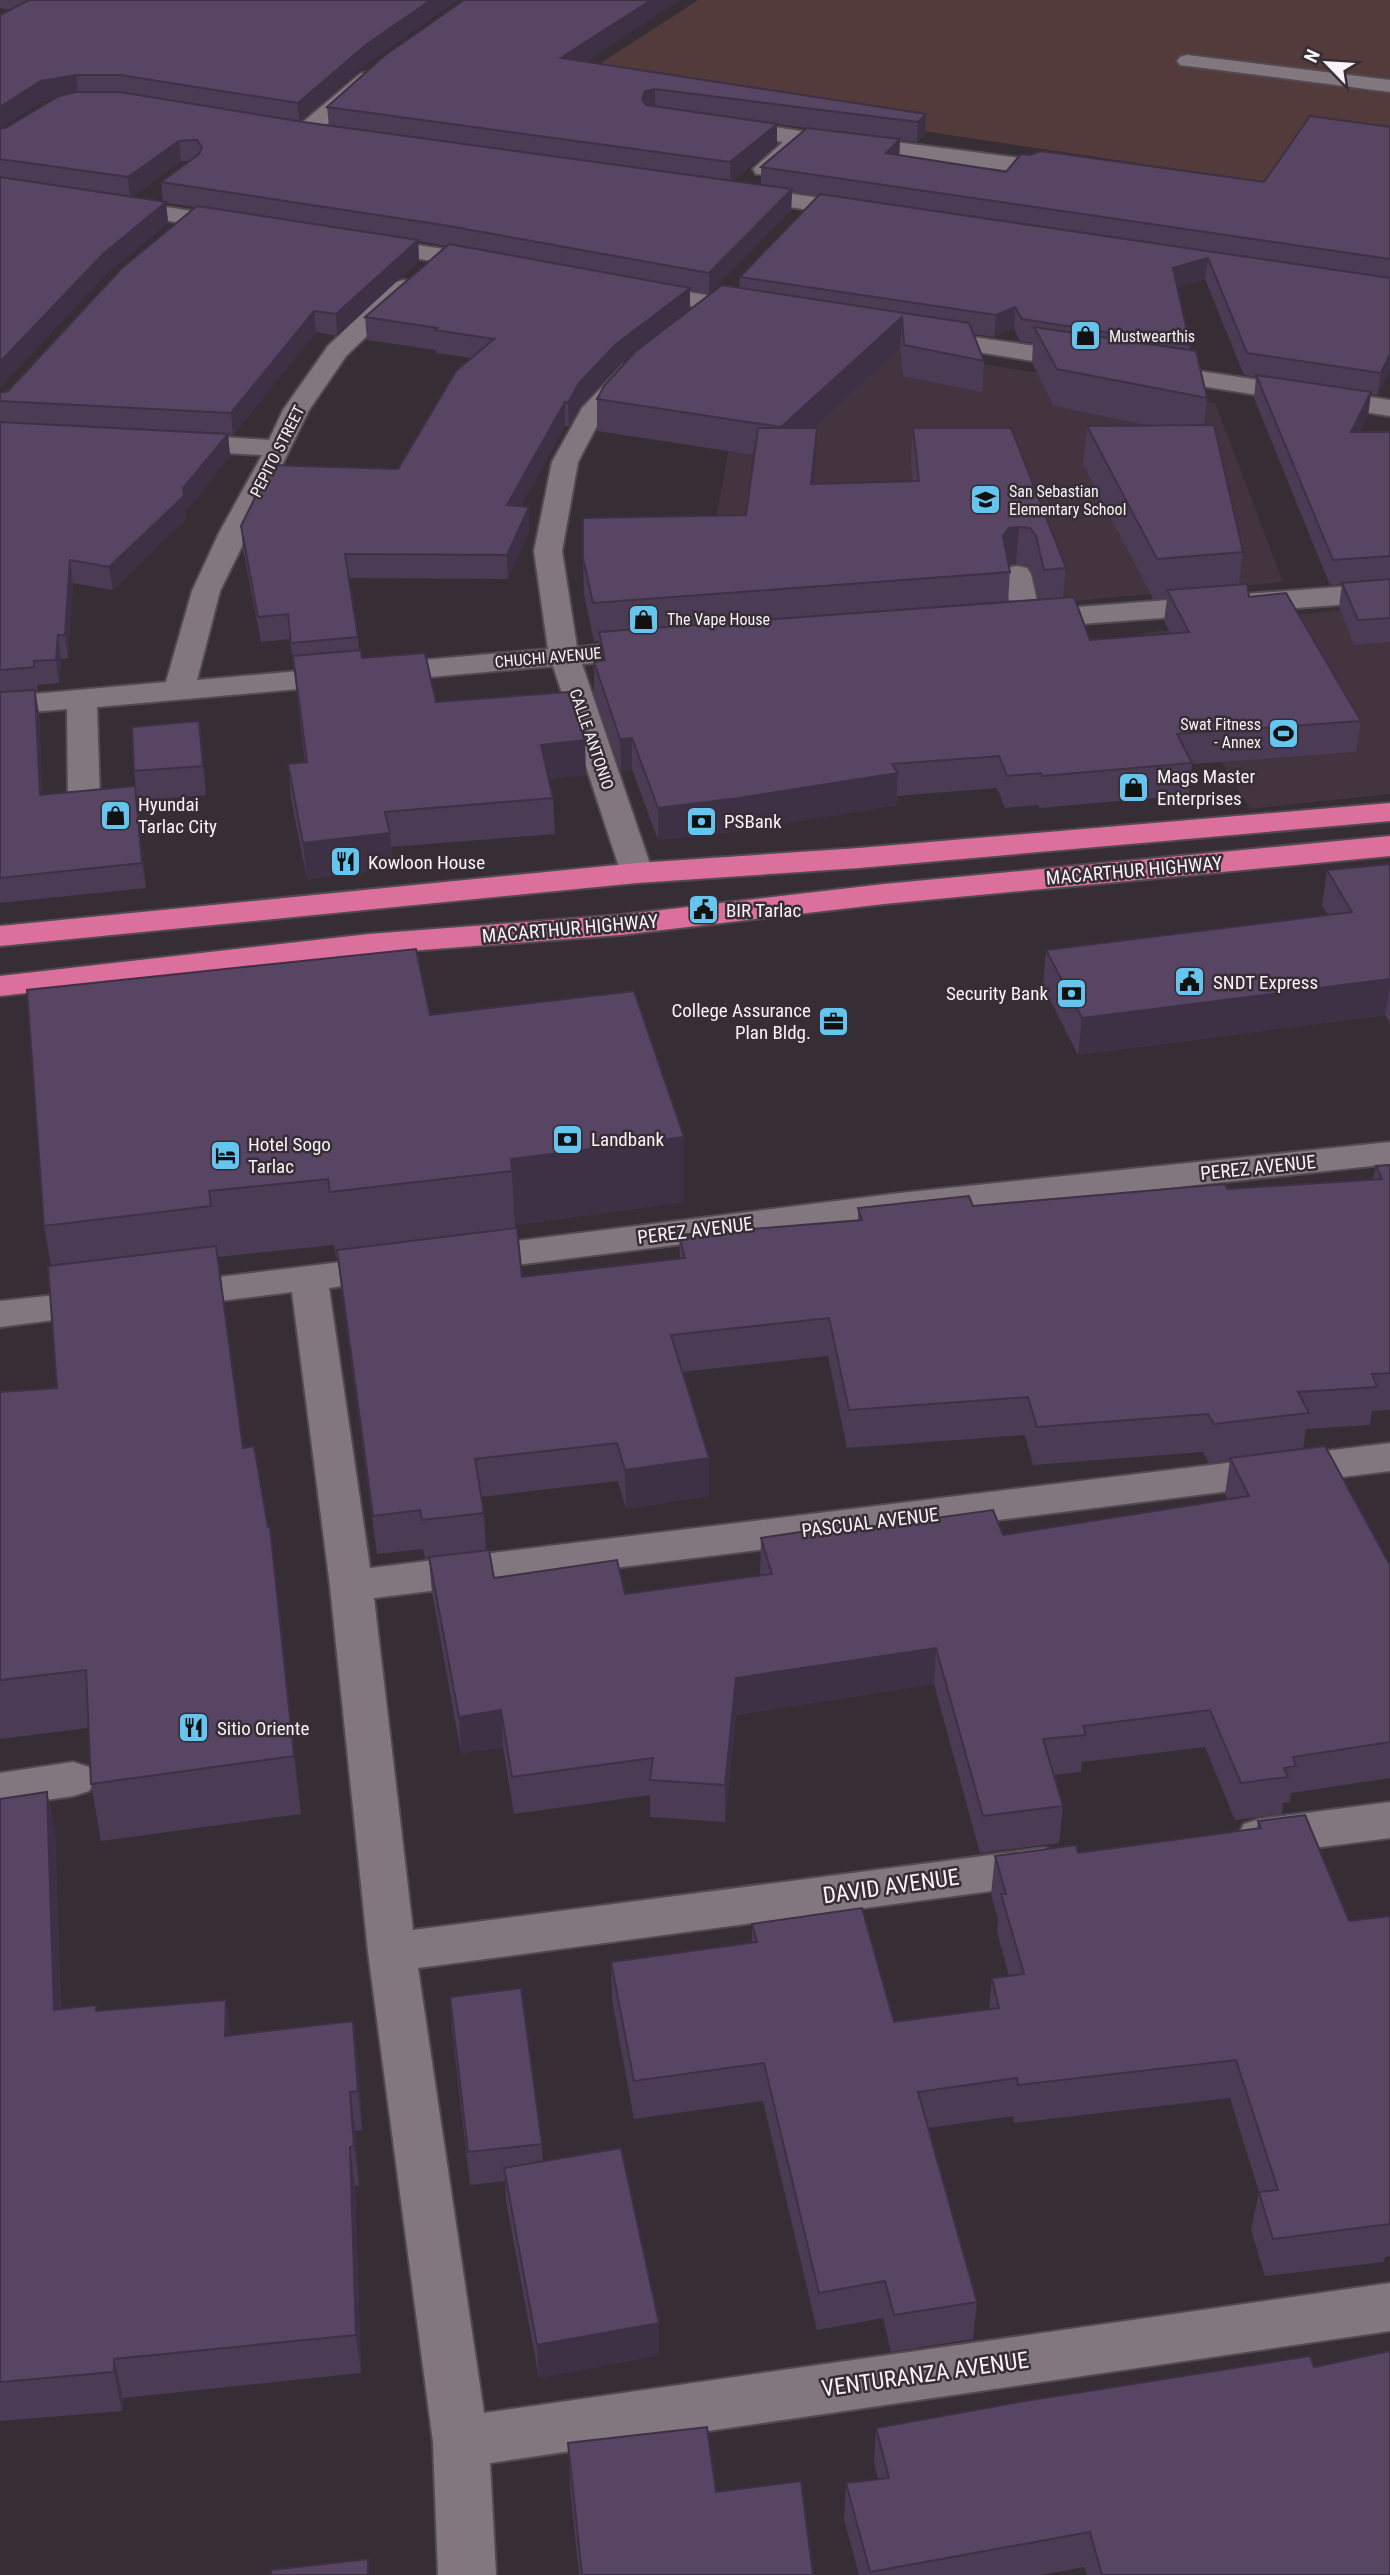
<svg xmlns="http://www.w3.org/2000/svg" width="1390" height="2575" font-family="'Roboto Condensed',sans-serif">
	<rect width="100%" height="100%" fill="#372d35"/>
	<g fill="#433440">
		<polygon points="831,338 1215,403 1283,582 732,632 708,562 731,437"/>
		<polygon points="1390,604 1390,794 1250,809 1143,633"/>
	</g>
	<polygon fill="#533a3b" points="698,0 1390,0 1390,201 576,79"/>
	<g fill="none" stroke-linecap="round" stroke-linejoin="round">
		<defs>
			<g id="minor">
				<polygon points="1187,55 1390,80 1390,92 1180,65 1177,61 1180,57"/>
				<polygon points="367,72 374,74 378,78 374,82 313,137 297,137 294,132 297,127 360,74"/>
				<polygon points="726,120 801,131 809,133 812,138 772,174 756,174 753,169 783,142 718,132 715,127 718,122"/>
				<polygon points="849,136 1028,159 1036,161 1039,166 1036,171 1028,173 841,148 838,143 841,138"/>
				<polygon points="738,186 862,204 870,206 873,211 870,216 862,218 730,198 727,193 730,188"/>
				<polygon points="116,199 236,218 244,220 248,225 244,230 236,232 108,211 105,206 108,201"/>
				<polygon points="365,237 489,256 497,258 501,263 497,268 489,270 357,249 353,244 357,239"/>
				<polygon points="404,280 413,282 416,287 413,292 346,356 309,410 220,591 197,680 548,649 534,551 552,462 582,408 623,365 632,362 641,365 645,370 602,416 578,462 562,551 577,647 652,640 662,643 667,649 662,655 652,658 582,664 653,873 649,880 637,883 625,880 621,873 553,666 97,707 100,801 95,808 84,810 73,808 68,801 67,709 0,715 0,697 166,682 192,591 219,533 262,455 176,450 167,448 163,442 167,436 176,434 269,440 283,410 328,346 395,282"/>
				<polygon points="638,283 751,303 760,305 763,310 760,315 751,317 629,295 626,290 629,285"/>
				<polygon points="924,330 1083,353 1092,356 1096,361 1092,366 1083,369 915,342 912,337 915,332"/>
				<polygon points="1153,364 1390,400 1390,416 1144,377 1140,372 1144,367"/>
				<polygon points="1017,566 1027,568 1031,574 1039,610 1390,583 1390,601 1027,628 1017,625 1013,619 1003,574 1007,568"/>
				<polygon points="1390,1142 1390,1164 900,1217 468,1271 455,1268 449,1259 455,1250 468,1247 900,1193"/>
				<polygon points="391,1256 405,1259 410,1268 405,1277 329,1288 370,1568 1390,1443 1390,1471 374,1598 413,1930 1044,1848 1061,1853 1067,1866 1061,1879 1044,1884 418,1968 484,2413 1390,2283 1390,2331 490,2463 496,2575 438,2575 433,2442 368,1952 330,1586 292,1292 169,1307 155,1304 150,1295 155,1286 169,1283"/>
				<polygon points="102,1290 116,1294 121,1303 116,1312 0,1327 0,1301"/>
				<polygon points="73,1762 89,1767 96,1779 89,1791 73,1796 0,1807 0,1773"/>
				<polygon points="1390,1802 1390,1838 1260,1855 1244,1850 1237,1837 1244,1824 1260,1819"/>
			</g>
			<g id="highway">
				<polygon points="1390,803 1390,821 859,868 637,883 0,946 0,926 637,863 859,848"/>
				<polygon points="1390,836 1390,856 884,904 620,935 369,954 0,996 0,976 369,934 620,915 884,884"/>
			</g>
		</defs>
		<use href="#minor" stroke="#534a51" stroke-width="4"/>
		<use href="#highway" stroke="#534a51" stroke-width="4"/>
		<use href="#minor" fill="#82777f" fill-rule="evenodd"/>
		<use href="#highway" fill="#dc709d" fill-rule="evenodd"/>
	</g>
	<g fill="#4c3b55" fill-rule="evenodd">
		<path d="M0,0H458L368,63L300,121L329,125L327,107L464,0H679L585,62L926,114L925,134L917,142L900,140L899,156L1006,172L1264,182L1390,127V370L1377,395L1371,394L1368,415L1359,432H1390V642L1354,645L1339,607L1342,584L1330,585L1254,398L1256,377L1244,375L1205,279L1177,288L1190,345L1189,350L1207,398L1204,425L1243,552L1239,585L1361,721L1356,752L1192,764L1189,795L1039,808L1038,805L1005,808L997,788L897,796L896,805L739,831L658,840L632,769L621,771L594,693V662L599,661V641H594L584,595L583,558L746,515L754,455L597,431V399L634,354L615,368L580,406L569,426H565L520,507L529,531L508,579L349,578L358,637L359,651L362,658L436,702L586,775L549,779L553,798L555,834L391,847L393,869L307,879L291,799L288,764L305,762L290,639L261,642L243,550L241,526L398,469L471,358L436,353V350L367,340L365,317L446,246L418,241L419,261L337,336L316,332L233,435H228L230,456L186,511V519L113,590L73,583L68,658L61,659L59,683L37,685L38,691H35L39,714L42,795L138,810L146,888L0,903V393L8,391L195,207L166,203L168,223L105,275L0,387V129L7,127L54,99L44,101L0,128V15L10,10L0,8ZM777,124L807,128L761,167V185L732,181L777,144ZM181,161H190L161,182L163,202L131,197ZM792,192L819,196L740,277L739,288L690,310V291L709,294L791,210ZM1014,328L1020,341L1033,343L1032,363L1054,406L1151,426H1087L1083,464L1153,599L1167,598L1164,621L1171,634L1090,640L1063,598L1066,568L1011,428H913L911,464L913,481L814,484L816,464L817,428H814L900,348L903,376L982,392L984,361L973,334L994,337ZM1016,563L1028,565L1033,573L1039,600L1008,602L1010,572L1009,565Z"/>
		<polygon points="203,751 206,795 137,801 134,771"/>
		<polygon points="1390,864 1390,1024 1385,1015 1078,1055 1043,986 1046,950 1328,915 1322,906 1327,870"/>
		<path d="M430,1015L684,1137V1202L515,1225L522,1277L680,1259L679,1235L858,1220V1208L973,1206L1373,1179L1376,1166L1390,1165V1410L1372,1411L1370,1425L1306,1429L1303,1449L1390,1565V1778L1291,1793L1290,1802L1283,1803L1282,1814L1235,1820L1205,1747L1082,1762L1081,1772L1054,1775L1063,1806L1059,1843L980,1853L934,1684L736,1715L725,1822L650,1817V1795L514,1814L503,1747L461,1753L432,1593L429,1558L425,1559L423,1549L377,1554L341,1287L338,1258H336L334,1245L218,1257L243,1448L268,1527H270L301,1814L101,1841L91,1784L88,1728L0,1739V1392L57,1388L51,1266L44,1226ZM828,1356L847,1448L1025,1435L1033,1465L1203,1452L1209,1463L1230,1460L1225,1494L1227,1499L1003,1535L835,1532L761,1538L760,1576L625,1594L494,1578L486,1550L484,1513L481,1497L618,1481L626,1509L709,1496V1458L682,1372Z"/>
		<polygon points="47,1792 55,1832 61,2009 96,2005 97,2010 358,2061 362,2130 355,2131 359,2185 355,2186 361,2373 123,2398 122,2411 0,2421 0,1799"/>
		<polygon points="1258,1821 1349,1921 1390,1916 1390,2256 1385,2257 1384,2262 1265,2276 1251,2230 1259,2192 1230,2098 1014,2123 1013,2116 928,2128 977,2302 973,2339 891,2352 883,2318 817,2330 763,2101 634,2119 612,2000 611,1962 752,1943 752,1924 894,2022 989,2009 992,1978 1009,1976 997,1932 998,1919 991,1894 995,1856 1078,1853 1257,1828"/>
		<polygon points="450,1997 542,2144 543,2162 659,2355 539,2378 506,2201 505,2181 470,2185 452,2030"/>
		<polygon points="876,2428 1390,2575 1087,2575 1084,2567 1041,2575 859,2575 844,2519 846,2483 878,2479 874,2463"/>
		<polygon points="568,2443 716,2492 813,2575 579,2575 570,2487"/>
	</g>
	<g fill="#3e3045">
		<polygon points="431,0 458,0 368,63 299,122 298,103 367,44"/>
		<polygon points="651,0 679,0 562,77 561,58"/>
		<polygon points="76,75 78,94 44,101 0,128 0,107 41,81"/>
		<polygon points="655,89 655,108 645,111 642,99 645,91"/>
		<polygon points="926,114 925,134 917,142 918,122"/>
		<polygon points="777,124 777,144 730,182 730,162"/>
		<polygon points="900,139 899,159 886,153"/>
		<polygon points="179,141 181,161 130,197 128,177"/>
		<polygon points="792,189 791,210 709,294 709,273"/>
		<polygon points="166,202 168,223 105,275 0,387 0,362 103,254"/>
		<polygon points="418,240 419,261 337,336 336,314"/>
		<polygon points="1208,258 1205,279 1171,290 1173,268"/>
		<polygon points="690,288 690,311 615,368 580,406 569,426 568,403 579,383 615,345"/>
		<polygon points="1015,307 1014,328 994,337 996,315"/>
		<polygon points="314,311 316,332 233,435 231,413"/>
		<polygon points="902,317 900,348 781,459 781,427"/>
		<polygon points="1390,354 1390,370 1377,395 1381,373"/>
		<polygon points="1371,392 1368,415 1348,455 1351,432"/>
		<polygon points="565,402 565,426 508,530 507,505"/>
		<polygon points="817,428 816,464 810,521 811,484"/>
		<polygon points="228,434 230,456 186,511 186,519 113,590 109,567 183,488"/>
		<polygon points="529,507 529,531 508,579 507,555"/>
		<polygon points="1019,527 1016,563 1006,565 1003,536 1009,528"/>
		<polygon points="70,560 73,583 68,658 65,635"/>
		<polygon points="58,635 61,659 59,683 56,660"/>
		<polygon points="35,690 39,714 44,820 40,795"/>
		<polygon points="199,721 203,751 206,795 203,766"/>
		<polygon points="632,738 632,769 621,771 620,739"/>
		<polygon points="585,740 586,775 542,780 541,745"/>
		<polygon points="898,773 896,805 739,831 658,840 658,808"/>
		<polygon points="135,786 138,810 146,888 142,863"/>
		<polygon points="390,833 393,869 307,879 303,843"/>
		<polygon points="1390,979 1390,987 1385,1015 1078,1055 1082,1018"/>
		<polygon points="684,1137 684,1202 515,1225 511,1159"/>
		<polygon points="709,1458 709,1496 626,1509 625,1470"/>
		<polygon points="270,1527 277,1584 301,1814 294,1756"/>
		<polygon points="936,1648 934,1684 736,1715 725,1822 725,1785 736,1678"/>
		<polygon points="501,1710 503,1747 461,1753 459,1717"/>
		<polygon points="47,1792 55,1832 62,2049 54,2010"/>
		<polygon points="226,2000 232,2040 225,2036"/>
		<polygon points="353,2021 358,2061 362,2130 358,2091"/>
		<polygon points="350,2092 355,2131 359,2185 354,2146"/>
		<polygon points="350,2147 355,2186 361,2373 356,2335"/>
		<polygon points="659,2323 659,2355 539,2378 537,2345"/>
		<polygon points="114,2359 123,2398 122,2411 114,2372"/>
	</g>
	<g fill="#584563" stroke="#3e3045" stroke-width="2">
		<polygon points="29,0 431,0 367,44 298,103 120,75 76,75 41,81 0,107 0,15"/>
		<polygon points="464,0 651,0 561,58 926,114 918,122 655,89 645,91 642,99 646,105 777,124 730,162 327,107 384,56"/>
		<polygon points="76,92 120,92 303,122 792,189 709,273 443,225 161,182 199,154 202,147 197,140 179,141 128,177 0,159 0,129 7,127 59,96"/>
		<polygon points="1310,116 1390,127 1390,259 761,167 807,128 900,139 886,153 1006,172 1021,154 1030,155 1041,151 1264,182"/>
		<polygon points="0,177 166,202 103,254 0,362"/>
		<polygon points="820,194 1390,278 1390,354 1381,373 1247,353 1208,258 1173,268 1190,345 1022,319 1015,307 996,315 740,277"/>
		<polygon points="197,206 418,240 336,314 314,311 231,413 0,401 0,393 8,391 122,268"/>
		<polygon points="449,244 690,288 615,345 579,383 568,403 565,402 507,505 529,507 507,555 345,554 358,637 291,643 288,614 258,617 241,526 271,465 398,469 456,371 494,339 435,330 437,328 365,317"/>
		<polygon points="722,285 969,323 984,361 904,345 902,317 781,427 597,399 604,386 636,351"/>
		<polygon points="1034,327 1196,351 1207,398 1057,369"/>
		<polygon points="1256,375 1371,392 1351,432 1390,432 1390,556 1333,560"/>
		<polygon points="0,422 228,434 183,488 184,496 109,567 70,560 65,635 58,635 56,660 34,661 34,667 0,670"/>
		<polygon points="1214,425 1243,552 1157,559 1087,426"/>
		<polygon points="758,428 817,428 811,484 919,481 913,428 1011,428 1066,568 1044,570 1036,536 1030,528 1019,527 1009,528 1003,536 1010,572 593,603 583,558 583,518 746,515"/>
		<polygon points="1390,579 1390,618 1358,620 1342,583"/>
		<polygon points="1247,584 1249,597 1286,593 1361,721 1177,734 1192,763 1042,776 1041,773 1007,776 999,756 892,764 898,773 739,798 658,808 632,738 620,739 594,662 605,660 599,632 1074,597 1090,640 1189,632 1167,590"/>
		<polygon points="361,650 362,658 425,653 436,702 569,692 585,740 541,745 553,798 385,812 390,833 303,843 288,764 307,762 293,656"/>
		<polygon points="35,690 40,795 135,786 142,863 0,878 0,692"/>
		<polygon points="199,721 203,766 134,771 132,727"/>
		<polygon points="1390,864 1390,979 1082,1018 1046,950 1352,912 1327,870"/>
		<polygon points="416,949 430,1015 634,991 684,1137 511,1159 512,1171 330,1192 328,1179 209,1191 211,1206 44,1226 27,990"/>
		<polygon points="1390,1165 1390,1373 1372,1374 1377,1387 1298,1392 1309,1413 1214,1424 1208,1414 1037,1427 1028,1397 849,1410 829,1318 671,1335 709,1458 625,1470 617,1443 475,1459 484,1513 422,1520 420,1510 373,1516 337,1250 517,1228 522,1277 685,1258 679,1235 862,1220 858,1208 969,1196 973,1206 1225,1184 1227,1189 1382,1179 1376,1166"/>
		<polygon points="216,1246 243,1448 254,1446 268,1527 270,1527 294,1756 91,1784 86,1670 0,1680 0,1392 57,1388 48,1266"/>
		<polygon points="1325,1446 1390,1565 1390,1742 1293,1757 1296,1766 1284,1768 1288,1777 1241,1783 1210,1710 1083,1726 1086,1735 1043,1739 1063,1806 983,1816 936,1648 736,1678 725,1785 650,1780 653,1758 512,1777 501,1710 459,1717 429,1557 489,1550 494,1578 617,1560 625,1594 772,1574 761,1538 834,1527 835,1532 993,1510 1003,1535 1249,1496 1230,1458"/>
		<polygon points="47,1792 54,2010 96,2005 96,2011 226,2000 225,2036 353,2021 358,2091 350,2092 354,2146 350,2147 356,2335 114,2359 114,2372 0,2382 0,1799"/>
		<polygon points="1305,1815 1349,1921 1390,1916 1390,2224 1273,2239 1259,2192 1278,2190 1236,2060 1018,2085 1017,2078 918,2092 977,2302 894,2315 885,2281 819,2293 764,2063 634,2081 611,1962 757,1942 752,1924 862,1908 894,2022 999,2008 992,1978 1024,1974 1001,1894 1006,1894 995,1856 1076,1845 1078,1853 1261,1828 1258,1821"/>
		<polygon points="521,1988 542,2144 468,2152 450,1997"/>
		<polygon points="621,2148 659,2323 537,2345 504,2168"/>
		<polygon points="1390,2351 1390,2575 1102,2575 1090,2532 870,2572 846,2483 889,2478 876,2428 1025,2401 1310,2356 1314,2367"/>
		<polygon points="707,2427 716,2492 801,2481 813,2575 582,2575 568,2443"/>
		<polygon points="368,2559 368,2575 271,2575 271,2570"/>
	</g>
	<defs>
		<symbol id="shop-square" viewBox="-11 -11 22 22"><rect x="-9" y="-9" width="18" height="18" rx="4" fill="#65c5ee" stroke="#372d35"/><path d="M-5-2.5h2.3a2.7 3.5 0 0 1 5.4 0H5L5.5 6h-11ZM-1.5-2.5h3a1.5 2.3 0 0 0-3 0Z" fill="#111"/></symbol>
		<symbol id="school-square" viewBox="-11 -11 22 22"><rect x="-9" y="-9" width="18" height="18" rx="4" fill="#65c5ee" stroke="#372d35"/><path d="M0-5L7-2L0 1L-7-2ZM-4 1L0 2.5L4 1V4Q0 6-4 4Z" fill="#111"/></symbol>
		<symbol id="stadium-square" viewBox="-11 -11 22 22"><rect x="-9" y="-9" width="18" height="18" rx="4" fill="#65c5ee" stroke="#372d35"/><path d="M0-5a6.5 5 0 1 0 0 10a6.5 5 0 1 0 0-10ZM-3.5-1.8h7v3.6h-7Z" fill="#111"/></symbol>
		<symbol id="bank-square" viewBox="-11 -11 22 22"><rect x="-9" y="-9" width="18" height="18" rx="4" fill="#65c5ee" stroke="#372d35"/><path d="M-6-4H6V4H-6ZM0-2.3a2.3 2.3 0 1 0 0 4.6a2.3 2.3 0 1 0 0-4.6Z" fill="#111"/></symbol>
		<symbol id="restaurant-square" viewBox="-11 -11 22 22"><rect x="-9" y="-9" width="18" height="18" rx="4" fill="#65c5ee" stroke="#372d35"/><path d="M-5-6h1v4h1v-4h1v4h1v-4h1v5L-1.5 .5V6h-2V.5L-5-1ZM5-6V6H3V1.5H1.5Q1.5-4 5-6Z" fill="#111"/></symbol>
		<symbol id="civic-square" viewBox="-11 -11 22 22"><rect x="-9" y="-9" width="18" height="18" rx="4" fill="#65c5ee" stroke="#372d35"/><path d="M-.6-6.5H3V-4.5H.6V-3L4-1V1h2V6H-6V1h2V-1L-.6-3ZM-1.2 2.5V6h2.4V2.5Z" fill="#111"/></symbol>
		<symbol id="office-square" viewBox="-11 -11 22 22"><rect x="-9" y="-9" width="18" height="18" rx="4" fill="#65c5ee" stroke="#372d35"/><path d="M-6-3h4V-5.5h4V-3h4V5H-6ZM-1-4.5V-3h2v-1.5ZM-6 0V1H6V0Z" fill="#111"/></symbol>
		<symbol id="hotel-square" viewBox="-11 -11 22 22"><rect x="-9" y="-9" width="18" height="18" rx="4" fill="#65c5ee" stroke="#372d35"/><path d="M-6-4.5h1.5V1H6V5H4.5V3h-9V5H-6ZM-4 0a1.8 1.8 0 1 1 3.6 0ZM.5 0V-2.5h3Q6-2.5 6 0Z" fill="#111"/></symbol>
	</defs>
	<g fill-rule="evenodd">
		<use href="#shop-square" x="1068" y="318" width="35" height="35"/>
		<use href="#school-square" x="968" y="482" width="35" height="35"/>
		<use href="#shop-square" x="626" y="602" width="35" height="35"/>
		<use href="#stadium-square" x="1266" y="716" width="35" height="35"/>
		<use href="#shop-square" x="1116" y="770" width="35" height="35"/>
		<use href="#shop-square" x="98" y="798" width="35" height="35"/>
		<use href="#bank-square" x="684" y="804" width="35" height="35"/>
		<use href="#restaurant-square" x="328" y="844" width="35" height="35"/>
		<use href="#civic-square" x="686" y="892" width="35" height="35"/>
		<use href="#civic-square" x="1172" y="964" width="35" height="35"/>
		<use href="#bank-square" x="1054" y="976" width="35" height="35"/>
		<use href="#office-square" x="816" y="1004" width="35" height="35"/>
		<use href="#bank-square" x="550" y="1122" width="35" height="35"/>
		<use href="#hotel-square" x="208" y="1138" width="35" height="35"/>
		<use href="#restaurant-square" x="176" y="1710" width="35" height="35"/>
	</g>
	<g text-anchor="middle" stroke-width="5" stroke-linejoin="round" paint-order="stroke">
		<g font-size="16" fill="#f9f2f7" stroke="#372d35" text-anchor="start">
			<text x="1109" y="342">Mustwearthis</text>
			<text x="1009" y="497">San Sebastian<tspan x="1009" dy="18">Elementary School</tspan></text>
			<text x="667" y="625">The Vape House</text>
			<text x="1261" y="730" text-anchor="end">Swat Fitness<tspan x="1261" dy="18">- Annex</tspan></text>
		</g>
		<g font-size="16" fill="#f9f2f7" stroke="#372d35">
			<text transform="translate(277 451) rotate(-63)" y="6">PEPITO STREET</text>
			<text transform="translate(548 657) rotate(-5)" y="6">CHUCHI AVENUE</text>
			<text transform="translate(592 739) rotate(71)" y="6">CALLE ANTONIO</text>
		</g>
		<g font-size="19" fill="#f9f2f7" stroke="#372d35" text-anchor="start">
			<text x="1157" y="783">Mags Master<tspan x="1157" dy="22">Enterprises</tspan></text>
			<text x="138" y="811">Hyundai<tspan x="138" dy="22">Tarlac City</tspan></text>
			<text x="724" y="828">PSBank</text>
			<text x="368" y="869">Kowloon House</text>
			<text x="726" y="917">BIR Tarlac</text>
			<text x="1213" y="989">SNDT Express</text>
			<text x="1048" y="1000" text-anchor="end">Security Bank</text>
			<text x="811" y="1017" text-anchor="end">College Assurance<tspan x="811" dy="22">Plan Bldg.</tspan></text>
			<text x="591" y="1146">Landbank</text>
			<text x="248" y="1151">Hotel Sogo<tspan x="248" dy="22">Tarlac</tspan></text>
			<text x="217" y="1735">Sitio Oriente</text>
		</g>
		<g font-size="19" fill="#f9f2f7" stroke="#372d35">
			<text transform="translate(1134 870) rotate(-5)" y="7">MACARTHUR HIGHWAY</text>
			<text transform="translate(570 928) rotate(-5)" y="7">MACARTHUR HIGHWAY</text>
			<text transform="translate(1258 1167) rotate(-6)" y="7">PEREZ AVENUE</text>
			<text transform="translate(695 1230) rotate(-7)" y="7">PEREZ AVENUE</text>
			<text transform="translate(870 1522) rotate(-7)" y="7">PASCUAL AVENUE</text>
		</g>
		<g font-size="23" fill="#f9f2f7" stroke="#372d35">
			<text transform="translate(891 1886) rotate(-8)" y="8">DAVID AVENUE</text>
			<text transform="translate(925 2374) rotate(-8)" y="8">VENTURANZA AVENUE</text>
		</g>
	</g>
	<g transform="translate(1327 63) rotate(295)" stroke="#372d35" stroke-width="5" paint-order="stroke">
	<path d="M0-5L12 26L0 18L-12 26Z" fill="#f9f2f7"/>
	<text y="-10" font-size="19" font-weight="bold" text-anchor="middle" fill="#f9f2f7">N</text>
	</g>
</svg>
